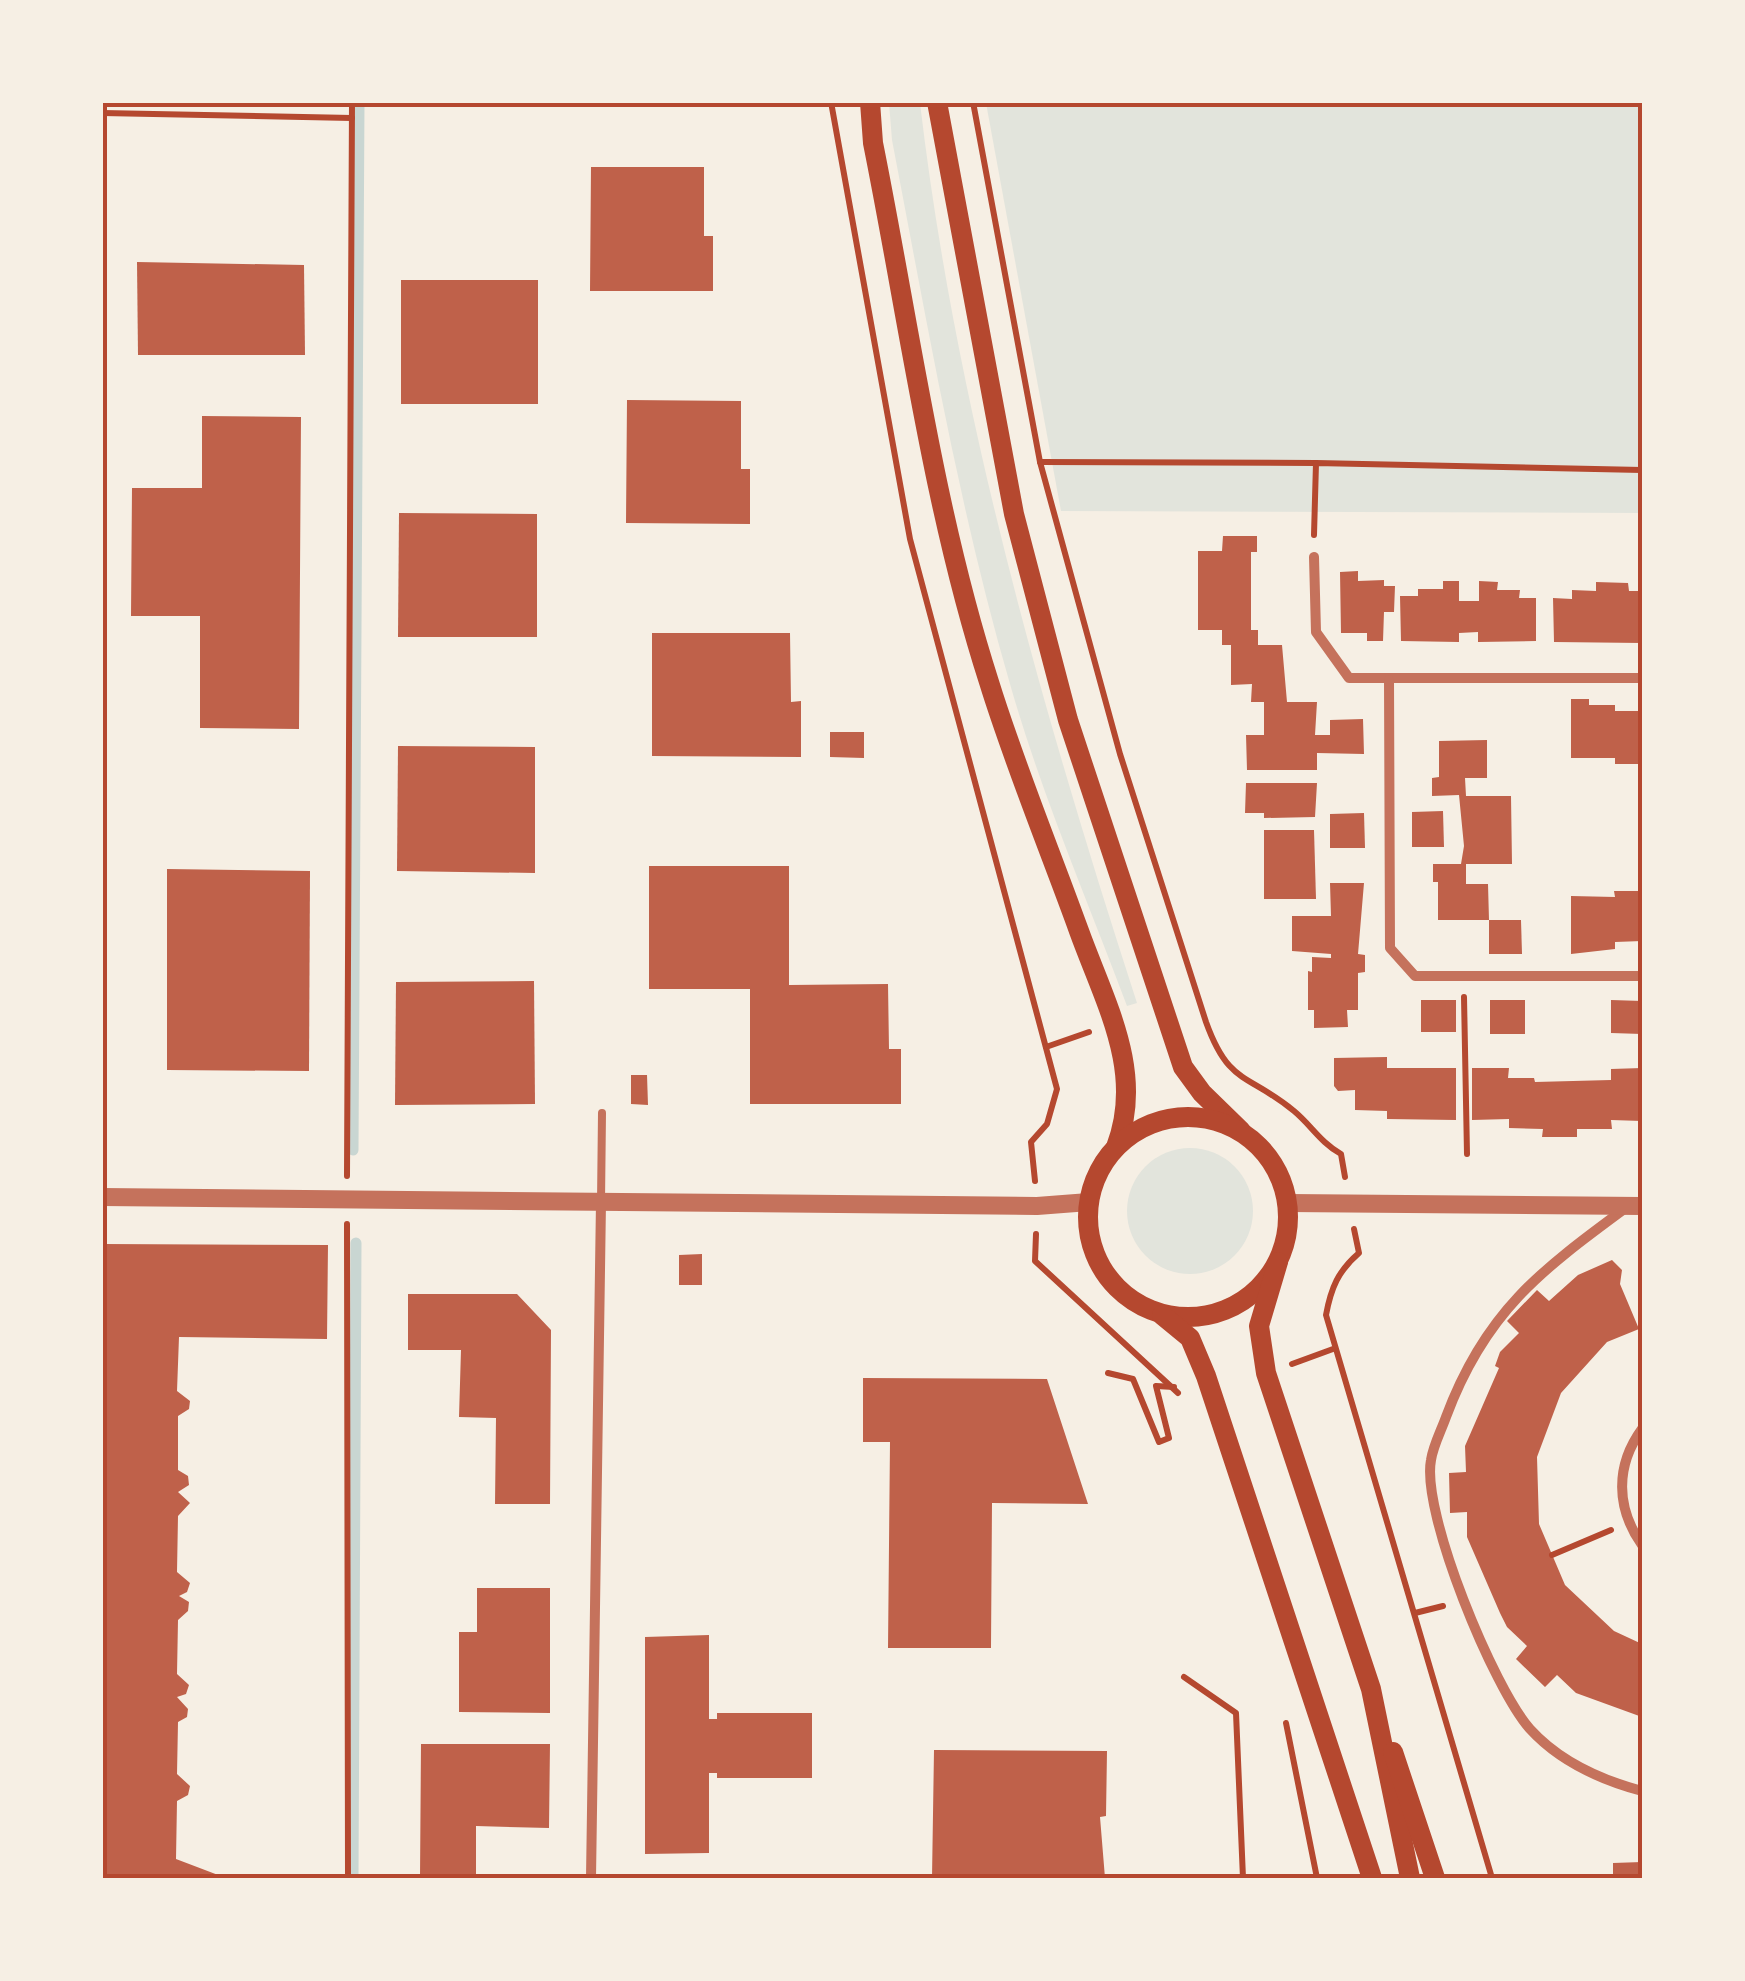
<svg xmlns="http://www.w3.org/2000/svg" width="1745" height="1981" font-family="'Work Sans',sans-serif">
	<rect width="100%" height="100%" fill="#f6efe4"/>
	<g fill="#e2e4dc">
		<path d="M889,103H920C956,409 1042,710 1137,1003L1127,1006C1087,899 1041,793 1010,684C958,505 927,322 892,140Z"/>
		<polygon points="986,103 1642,103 1642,513 1061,511"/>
		<circle cx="1190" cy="1211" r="63"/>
	</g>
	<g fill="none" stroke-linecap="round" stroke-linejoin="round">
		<g stroke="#c9d6d2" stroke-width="11">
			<polyline points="353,1150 359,102"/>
			<polyline points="353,1878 356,1243"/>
		</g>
	</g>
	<g fill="#bf614a">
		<polygon points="591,167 704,167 704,236 713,236 713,291 590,291"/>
		<polygon points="137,262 304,265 305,355 138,355"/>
		<rect x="401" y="280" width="137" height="124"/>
		<polygon points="627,400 741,401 741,469 750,469 750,524 626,523"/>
		<polygon points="202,416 301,417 299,729 200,728 200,616 131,616 132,488 202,488"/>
		<polygon points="399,513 537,514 537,637 398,637"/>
		<polygon points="1223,536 1257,536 1257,552 1251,552 1251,630 1258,630 1258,645 1282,645 1287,702 1317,702 1315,735 1330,735 1330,720 1363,719 1364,754 1317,753 1317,770 1247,770 1246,735 1264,735 1264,702 1251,702 1252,684 1231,685 1231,645 1222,645 1222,630 1198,630 1198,551 1222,551"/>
		<polygon points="1358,571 1358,581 1384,580 1384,586 1395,586 1394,612 1384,612 1383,641 1367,641 1367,633 1341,633 1340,572"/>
		<polygon points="1443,581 1459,581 1459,601 1479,601 1479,581 1498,582 1497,590 1520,590 1519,598 1536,598 1536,641 1478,642 1478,632 1459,633 1459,642 1401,641 1400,596 1418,596 1418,589 1443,589"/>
		<polygon points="1596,582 1628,583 1629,591 1642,591 1642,643 1554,642 1553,598 1572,599 1572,590 1596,591"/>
		<polygon points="652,633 790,633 791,702 801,701 801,757 652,756"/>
		<polygon points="1571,699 1589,699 1589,705 1615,705 1615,711 1642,711 1642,764 1615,764 1615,758 1571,758"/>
		<polygon points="830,732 864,732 864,758 830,757"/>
		<polygon points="1487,740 1487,778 1465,778 1466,796 1511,796 1512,864 1466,864 1466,884 1488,884 1489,920 1438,920 1438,882 1433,882 1433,864 1461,864 1464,846 1459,795 1432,796 1432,778 1439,777 1439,741"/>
		<polygon points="398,746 535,747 535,873 397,871"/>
		<polygon points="1246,783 1317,783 1315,817 1264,818 1264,813 1245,813"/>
		<polygon points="1443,811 1444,847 1412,847 1412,812"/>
		<polygon points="1364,813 1365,848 1330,848 1330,814"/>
		<polygon points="1264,830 1314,830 1316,899 1264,899"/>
		<polygon points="649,866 789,866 789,985 888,984 889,1049 901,1049 901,1104 750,1104 750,989 649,989"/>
		<polygon points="167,869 310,871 309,1071 167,1070"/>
		<polygon points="1330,883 1364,883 1358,954 1365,955 1365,972 1358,973 1358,1010 1347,1010 1348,1027 1314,1028 1314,1010 1308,1010 1308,971 1312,972 1312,957 1331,958 1331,954 1292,951 1292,916 1331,916"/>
		<polygon points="1614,891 1642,891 1642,941 1615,942 1615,949 1571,954 1571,896 1615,897"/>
		<polygon points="1489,920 1521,920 1522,954 1489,954"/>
		<polygon points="534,981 535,1104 395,1105 396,982"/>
		<rect x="1421" y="1000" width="35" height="32"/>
		<rect x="1490" y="1000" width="35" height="34"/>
		<polygon points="1611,1000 1642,1001 1642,1034 1611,1033"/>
		<polygon points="1387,1057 1387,1068 1456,1068 1456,1120 1387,1119 1387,1111 1355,1110 1355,1090 1338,1091 1334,1086 1334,1058"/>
		<polygon points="1472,1068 1509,1068 1508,1078 1534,1078 1535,1082 1611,1080 1611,1069 1642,1068 1642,1121 1611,1120 1612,1129 1577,1129 1577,1137 1542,1137 1543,1129 1509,1128 1509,1119 1472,1120"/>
		<polygon points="631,1075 647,1075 648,1105 631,1104"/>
		<polygon points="102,1244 328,1245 327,1339 179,1337 177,1391 190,1401 189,1409 178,1416 178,1470 188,1476 189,1485 178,1492 190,1503 178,1516 177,1572 190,1583 187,1592 179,1596 189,1602 188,1611 178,1620 177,1674 189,1685 186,1694 177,1697 188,1709 187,1717 178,1722 177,1774 190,1786 188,1795 177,1801 176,1859 226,1878 102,1878"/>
		<polygon points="702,1254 702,1285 679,1285 679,1255"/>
		<polygon points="1612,1260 1622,1270 1620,1284 1639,1329 1607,1342 1561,1393 1537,1457 1539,1524 1565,1585 1614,1631 1642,1644 1642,1717 1576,1693 1557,1675 1545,1687 1516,1659 1527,1646 1507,1627 1500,1613 1467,1537 1467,1512 1450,1513 1449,1473 1466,1472 1465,1446 1499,1368 1495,1366 1500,1352 1519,1333 1507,1321 1537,1290 1549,1301 1578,1275"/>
		<polygon points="408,1294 517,1294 551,1330 550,1504 495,1504 496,1418 459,1417 461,1350 408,1350"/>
		<polygon points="863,1378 1047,1379 1088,1504 992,1503 991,1648 888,1648 890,1442 863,1442"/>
		<polygon points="477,1588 550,1588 550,1713 459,1712 459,1632 477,1632"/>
		<polygon points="709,1635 709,1719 717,1719 717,1713 812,1713 812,1778 717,1778 717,1773 709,1773 709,1853 645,1854 645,1637"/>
		<polygon points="421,1744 550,1744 549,1828 476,1826 476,1878 420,1878"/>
		<polygon points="934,1750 1107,1751 1106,1816 1100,1817 1105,1878 932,1878"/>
		<polygon points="1642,1862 1642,1878 1613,1878 1613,1863"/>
	</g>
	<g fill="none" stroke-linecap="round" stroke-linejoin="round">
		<g stroke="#b5482f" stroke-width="6">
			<polyline points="831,102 910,539 1057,1089 1047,1124 1031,1142 1035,1181"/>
			<path d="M973,102L1040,462L1120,754L1206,1022C1229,1086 1248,1073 1294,1111C1311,1125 1320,1142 1341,1154L1345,1177"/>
			<polyline points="102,113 352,118"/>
			<polyline points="1040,462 1316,463"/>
			<polyline points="1314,535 1316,463 1642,470"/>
			<polyline points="1464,997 1467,1154"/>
			<polyline points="1046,1047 1089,1032"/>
			<polyline points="347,1176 352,102"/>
			<polyline points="347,1224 348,1878"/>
			<path d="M1354,1229L1359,1253C1338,1271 1331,1288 1326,1315L1492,1878"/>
			<polyline points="1036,1234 1035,1261 1178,1393"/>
			<polyline points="1292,1364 1333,1349"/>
			<polyline points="1108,1373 1133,1379 1159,1442 1169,1438 1156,1386 1174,1387"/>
			<polyline points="1552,1555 1611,1530"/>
			<polyline points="1415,1613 1443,1606"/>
			<polyline points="1184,1677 1236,1713 1243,1878"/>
			<polyline points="1286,1723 1317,1878"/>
		</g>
		<polyline stroke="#c5725c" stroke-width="8" points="601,1202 602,1113"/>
		<g stroke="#c5725c" stroke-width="10">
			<polyline points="1314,557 1316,632 1349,678 1642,678"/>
			<polyline points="1389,680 1390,948 1415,976 1642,976"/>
			<path d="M1627,1207C1540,1271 1485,1312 1446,1417C1441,1431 1433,1446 1431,1460C1421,1513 1494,1689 1530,1729C1560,1762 1601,1780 1642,1791"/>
			<path d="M1642,1429C1615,1466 1616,1508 1642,1545"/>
			<polyline points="591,1878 601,1202"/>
		</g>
		<g stroke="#c5725c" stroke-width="18">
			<polyline points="102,1197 1037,1206 1089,1202"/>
			<polyline points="1288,1203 1642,1206"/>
		</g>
		<g stroke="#b5482f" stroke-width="20">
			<path d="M870,102L873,143C909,322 933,508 989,682C1015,766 1049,848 1079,931C1105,1003 1145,1072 1116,1147"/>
			<polyline points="937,102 1014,514 1068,720 1183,1067 1202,1093 1241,1131"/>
			<circle cx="1188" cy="1217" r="100"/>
			<polyline points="1278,1262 1259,1326 1266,1373 1371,1689 1410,1878"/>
			<polyline points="1162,1315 1190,1338 1206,1376 1372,1878"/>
			<polyline points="1393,1752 1435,1878"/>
		</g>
	</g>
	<rect width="1745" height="1981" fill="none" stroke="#f6efe4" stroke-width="210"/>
	<rect x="105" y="105" width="1535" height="1771" fill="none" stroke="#b5482f" stroke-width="4"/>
</svg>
